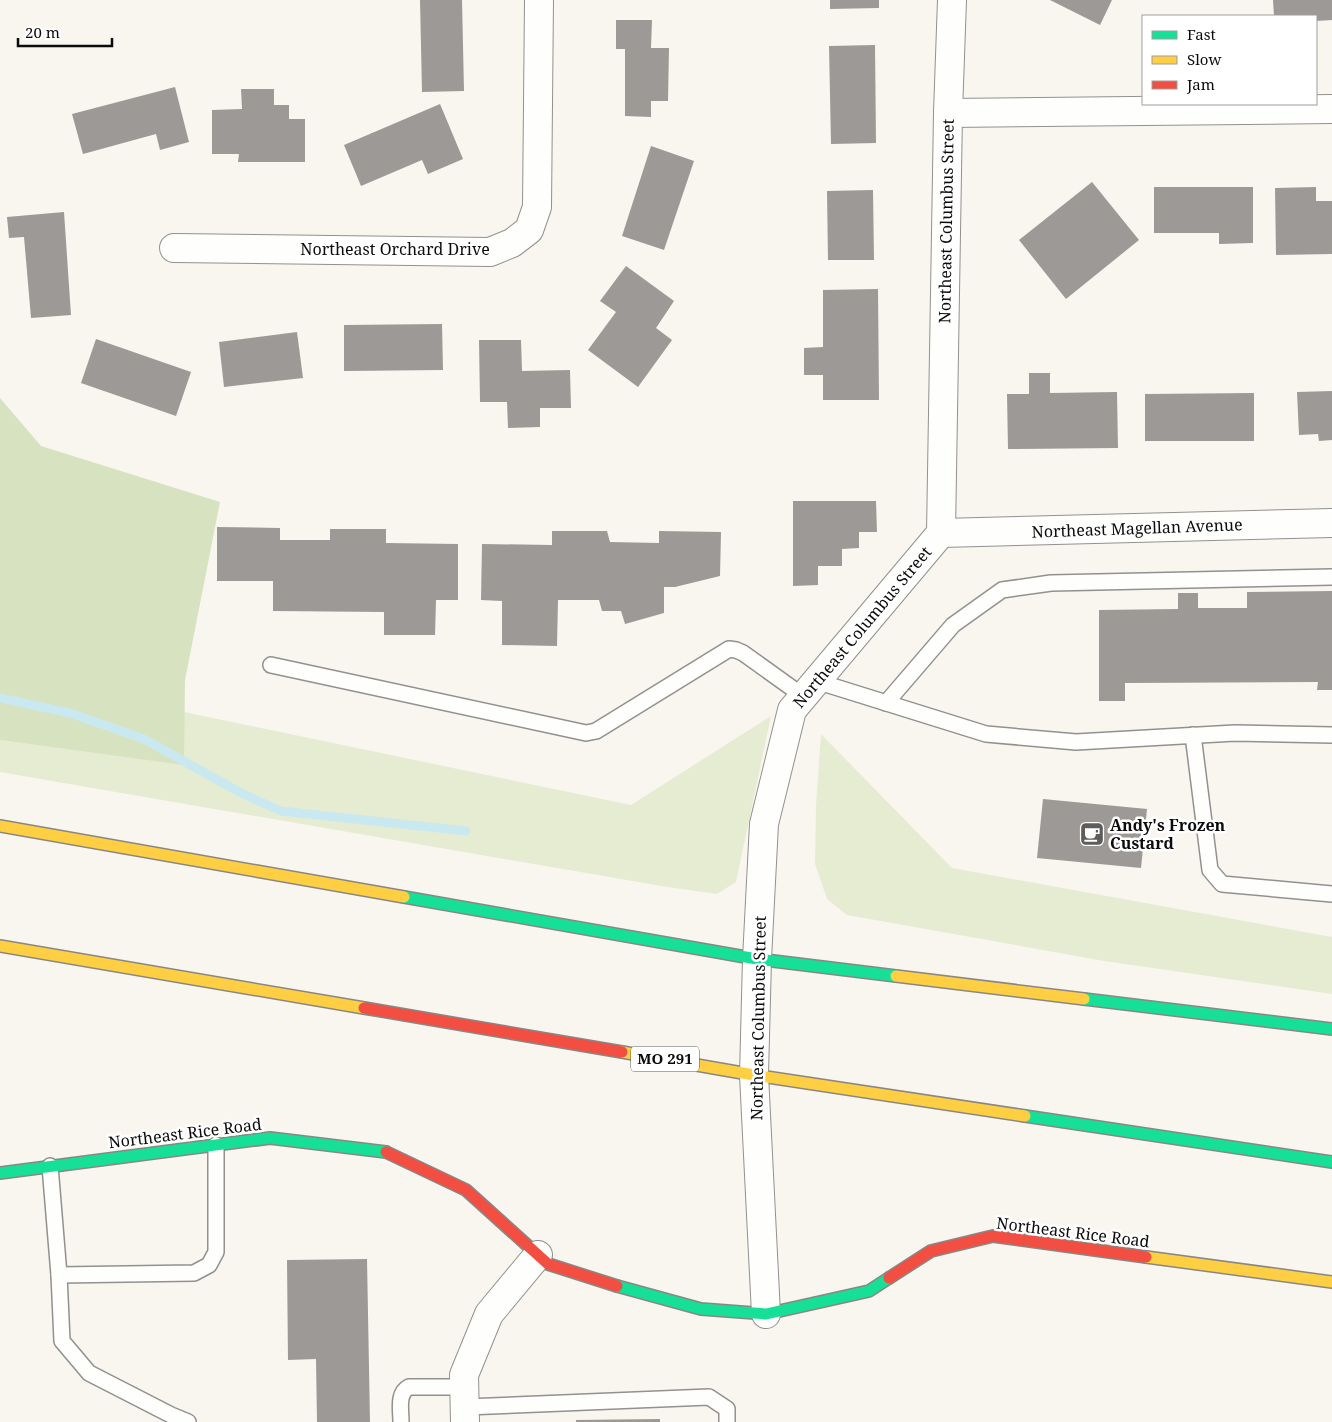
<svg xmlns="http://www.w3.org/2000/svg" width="1332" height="1422" font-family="'Noto Serif',serif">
	<rect width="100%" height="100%" fill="#f9f6f0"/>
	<g fill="#e6ecd2">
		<polygon points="184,712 631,805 771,716 736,882 717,894 667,887 0,772 0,740 183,764"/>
		<polygon points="821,734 952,868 1332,937 1332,994 1104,961 847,915 827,899 815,864 816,805"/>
	</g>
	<polygon fill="#d7e2c1" points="0,398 41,446 220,502 185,680 184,765 0,740"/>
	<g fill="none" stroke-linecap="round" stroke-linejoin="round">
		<polyline stroke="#cae8ef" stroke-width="9" points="0,698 70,713 144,739 241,793 281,811 466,831"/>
	</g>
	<g fill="#9c9996">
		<polygon points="420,0 462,0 464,91 422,92"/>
		<polygon points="830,0 879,0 879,8 830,9"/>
		<polygon points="1050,0 1112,0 1100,25"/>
		<polygon points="1273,0 1332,0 1332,20 1316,21 1316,16 1274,16"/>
		<polygon points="616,20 652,20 651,48 669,48 668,101 651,101 651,117 625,116 625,49 616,49"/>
		<polygon points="875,45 876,143 831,144 829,46"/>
		<polygon points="175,87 189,142 160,150 156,134 83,154 72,114"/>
		<polygon points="241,89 274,89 274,105 289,105 289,119 305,119 305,162 238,162 239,154 212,154 212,110 242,109"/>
		<polygon points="440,104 463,159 428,174 422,160 361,186 344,145"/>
		<polygon points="651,146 694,161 664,250 622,236"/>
		<polygon points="1092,182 1139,240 1066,299 1019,240"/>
		<polygon points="1154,187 1253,187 1253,243 1219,244 1219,233 1154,233"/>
		<polygon points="1316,187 1316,201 1332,201 1332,254 1276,255 1275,188"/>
		<polygon points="873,190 874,260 828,260 827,191"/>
		<polygon points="64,212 71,315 31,318 24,237 9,238 7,217"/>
		<polygon points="626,266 674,301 656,328 672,340 638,387 588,350 616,312 600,301"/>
		<polygon points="878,289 879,400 823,400 823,375 804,375 804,348 823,347 823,290"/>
		<polygon points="442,324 443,370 344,371 344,325"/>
		<polygon points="297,332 303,378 224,387 219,342"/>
		<polygon points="96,339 191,372 176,416 81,383"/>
		<polygon points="479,340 521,340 522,371 570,370 571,408 540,408 540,427 508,428 507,402 480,402"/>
		<polygon points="1029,373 1050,373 1050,393 1117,392 1118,448 1008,449 1007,394 1029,394"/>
		<polygon points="1332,391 1332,440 1319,441 1318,434 1299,435 1297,392"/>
		<polygon points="1254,393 1254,441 1145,441 1145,394"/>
		<polygon points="793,501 876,501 877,532 859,532 859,548 842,549 842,566 818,566 818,585 793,586"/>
		<polygon points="217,527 280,528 280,540 330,540 330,529 386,529 386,543 458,544 458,600 436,600 435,635 384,635 384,612 273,611 273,581 217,581"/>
		<polygon points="552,531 607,531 610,542 659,543 659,531 721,532 720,576 675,587 664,587 664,613 625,624 621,611 602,611 599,600 558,600 557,646 502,645 502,601 481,600 482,544 552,545"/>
		<polygon points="1332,591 1332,690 1317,690 1318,682 1125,683 1125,701 1099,701 1099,610 1178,609 1178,593 1198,593 1198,608 1247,608 1247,592"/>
		<polygon points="1043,799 1147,809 1141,868 1037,858"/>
		<polygon points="367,1259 370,1422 317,1422 316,1359 288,1360 287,1260"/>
		<polygon points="660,1419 660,1422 576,1422 576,1420"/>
	</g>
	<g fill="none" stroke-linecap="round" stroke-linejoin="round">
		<defs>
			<g id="lane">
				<polyline points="271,665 586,733 596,731 729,649 736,650 743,653 803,696"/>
				<polyline points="816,681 986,734 1076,742 1235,733 1332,735"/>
				<polyline points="886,703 953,625 1002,590 1051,583 1332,577"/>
				<polyline points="1193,735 1210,870 1222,884 1332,894"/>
				<polyline points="50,1166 59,1275 62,1341 89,1373 171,1415 188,1422"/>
				<polyline points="59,1275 194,1273 209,1265 216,1252 216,1145"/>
				<polyline points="466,1407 709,1397 727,1409 727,1422"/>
				<path d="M401,1422C401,1410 397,1393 409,1387H464"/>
			</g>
			<g id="street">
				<polyline points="948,113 1332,109"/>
				<polyline points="174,248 490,252 512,243 529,230 537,207 539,0"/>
				<polyline points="941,533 1332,523"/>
				<polyline points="766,1314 754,1075 757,959 764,824 792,710 941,533 948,113 952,0"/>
				<polyline points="465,1422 464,1375 489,1314 538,1255"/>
			</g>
			<g id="fast">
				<polyline points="404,897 757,959 896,976"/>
				<polyline points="1084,999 1332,1029"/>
				<polyline points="1025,1116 1332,1162"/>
				<polyline points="0,1173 270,1138 386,1152"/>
				<polyline points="617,1286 701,1309 766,1314 869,1291 889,1278"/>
			</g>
			<g id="slow">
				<polyline points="0,826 404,897"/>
				<polyline points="0,946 364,1008"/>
				<polyline points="896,976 1084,999"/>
				<polyline points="622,1052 754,1075 1025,1116"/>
				<polyline points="1146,1257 1332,1282"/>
			</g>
			<g id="jam">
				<polyline points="364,1008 622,1052"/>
				<polyline points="386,1152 466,1190 548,1264 617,1286"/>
				<polyline points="889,1278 931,1251 993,1236 1146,1257"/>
			</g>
		</defs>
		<use href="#lane" stroke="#92918e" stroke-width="18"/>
		<use href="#street" stroke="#92918e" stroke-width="30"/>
		<use href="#fast" stroke="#898785" stroke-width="14"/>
		<use href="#slow" stroke="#898785" stroke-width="14"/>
		<use href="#jam" stroke="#898785" stroke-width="14"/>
		<use href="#lane" stroke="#fefefd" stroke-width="15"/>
		<use href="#street" stroke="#fefefd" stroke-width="28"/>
		<use href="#fast" stroke="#16e098" stroke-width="11"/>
		<use href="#slow" stroke="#ffcf43" stroke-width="11"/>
		<use href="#jam" stroke="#f24e42" stroke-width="11"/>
	</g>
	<defs>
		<symbol id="cafe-square" viewBox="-11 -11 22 22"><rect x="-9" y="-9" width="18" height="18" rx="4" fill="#5e5d5b" stroke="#fff"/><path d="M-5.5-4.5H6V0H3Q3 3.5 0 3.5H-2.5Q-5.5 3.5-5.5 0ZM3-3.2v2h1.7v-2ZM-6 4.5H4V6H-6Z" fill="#fff"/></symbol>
	</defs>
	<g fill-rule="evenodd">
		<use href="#cafe-square" x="1078" y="820" width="28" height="28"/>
	</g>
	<g text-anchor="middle" stroke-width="5" stroke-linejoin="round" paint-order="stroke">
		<rect fill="#fff" stroke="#545454" stroke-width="1" x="631" y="1046.5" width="68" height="25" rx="4"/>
		<g font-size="15" font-weight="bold" fill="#0b0b0b">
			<text x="665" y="1064">MO 291</text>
		</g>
		<g font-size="16" fill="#0b0b0b" stroke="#fff">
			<text transform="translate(946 221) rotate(-89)" y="6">Northeast Columbus Street</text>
			<text x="395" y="255">Northeast Orchard Drive</text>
			<text transform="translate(1137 528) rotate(-2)" y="6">Northeast Magellan Avenue</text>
			<text transform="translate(862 627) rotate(-50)" y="6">Northeast Columbus Street</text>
			<text transform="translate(758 1018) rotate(-89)" y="6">Northeast Columbus Street</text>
			<text transform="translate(185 1133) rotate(-7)" y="6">Northeast Rice Road</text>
			<text transform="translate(1073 1232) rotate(7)" y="6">Northeast Rice Road</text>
		</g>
		<g font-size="16" font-weight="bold" fill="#0b0b0b" stroke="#fff" text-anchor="start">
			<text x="1110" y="831">Andy's Frozen<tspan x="1110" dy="18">Custard</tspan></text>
		</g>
	</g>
	<rect x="1142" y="15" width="175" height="90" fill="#ffffff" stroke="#9d9d9d"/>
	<rect x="1152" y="31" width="25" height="8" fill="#16e098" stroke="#9d9d9d"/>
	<text x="1187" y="40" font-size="15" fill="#0b0b0b">Fast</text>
	<rect x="1152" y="56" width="25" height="8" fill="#ffcf43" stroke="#9d9d9d"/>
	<text x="1187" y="65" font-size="15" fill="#0b0b0b">Slow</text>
	<rect x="1152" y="81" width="25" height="8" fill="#f24e42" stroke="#9d9d9d"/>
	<text x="1187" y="90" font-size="15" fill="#0b0b0b">Jam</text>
	<path d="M18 38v8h94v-8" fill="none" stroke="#0b0b0b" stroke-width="2.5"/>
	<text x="25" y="38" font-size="15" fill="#0b0b0b" stroke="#ffffff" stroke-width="4" paint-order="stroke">20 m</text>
</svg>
